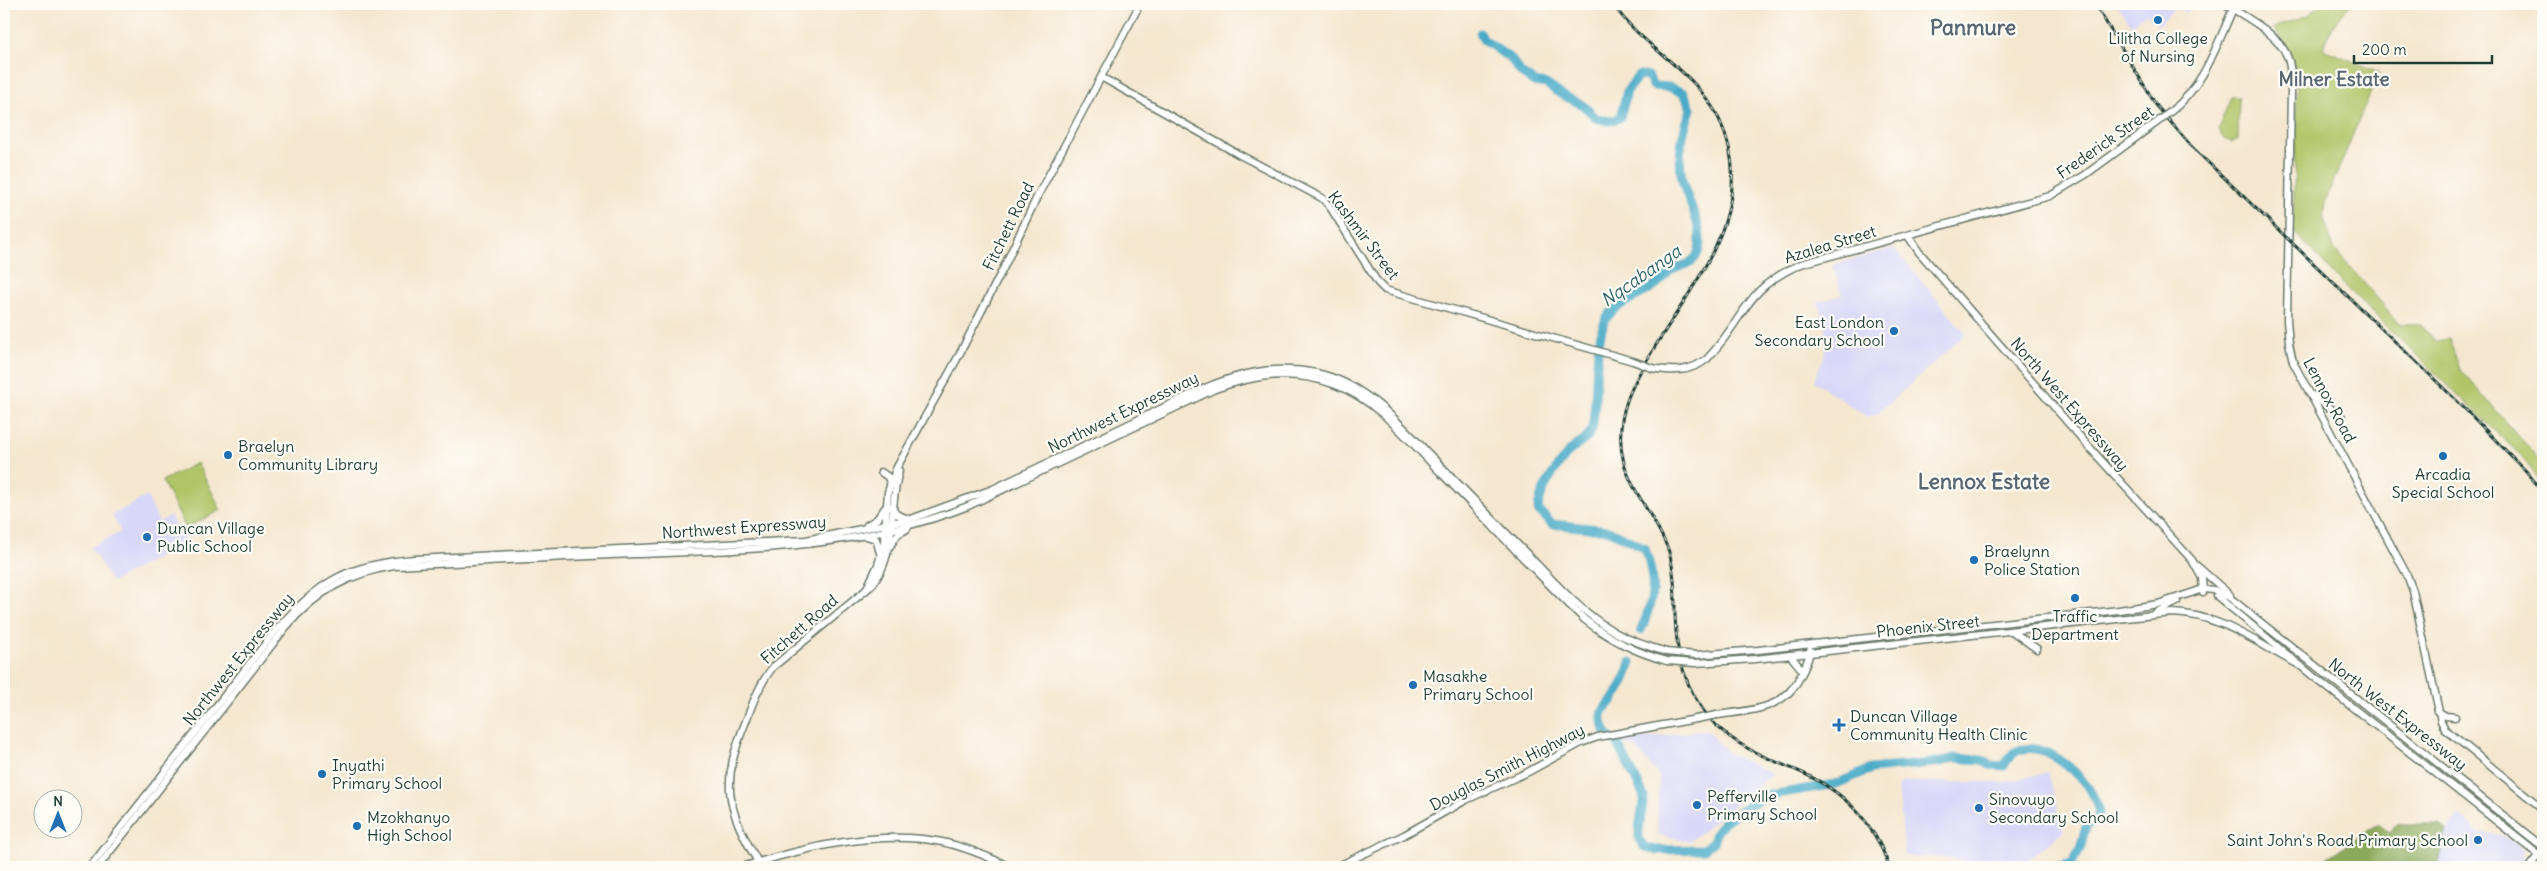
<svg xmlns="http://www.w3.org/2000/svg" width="2547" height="871" font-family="Delius,sans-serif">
	<rect width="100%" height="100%" fill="#fdfcf7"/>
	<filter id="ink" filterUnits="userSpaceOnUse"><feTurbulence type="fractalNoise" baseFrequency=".02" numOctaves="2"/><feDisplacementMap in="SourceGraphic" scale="10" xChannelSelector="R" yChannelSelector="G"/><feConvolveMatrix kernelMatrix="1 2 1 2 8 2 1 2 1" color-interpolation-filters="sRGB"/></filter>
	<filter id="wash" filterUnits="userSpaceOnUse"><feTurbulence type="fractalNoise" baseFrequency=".0096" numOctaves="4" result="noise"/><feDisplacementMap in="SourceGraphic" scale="20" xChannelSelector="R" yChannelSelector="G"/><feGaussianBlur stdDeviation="1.12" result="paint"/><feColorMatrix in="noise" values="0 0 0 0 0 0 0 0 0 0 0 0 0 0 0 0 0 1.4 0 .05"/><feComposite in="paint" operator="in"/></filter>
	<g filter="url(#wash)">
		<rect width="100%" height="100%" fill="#f5e7cf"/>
		<g fill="#d8d7f8">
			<polygon points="2117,4 2193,4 2185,13 2176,7 2158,26 2146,14 2131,25"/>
			<polygon points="1894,248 1966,334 1877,414 1867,417 1814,381 1825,353 1826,328 1818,302 1842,295 1832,265"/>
			<polygon points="147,496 159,522 170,516 186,543 112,582 90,547 121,532 112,515"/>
			<polygon points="1706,730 1729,754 1773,774 1689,842 1657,834 1659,776 1635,747 1626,746 1623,741"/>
			<polygon points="2048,772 2064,831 2019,867 1994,867 1951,858 1905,856 1898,786 1903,782 2006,782"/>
			<polygon points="2459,815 2478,832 2504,836 2524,849 2522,863 2519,867 2438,867 2447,830"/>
		</g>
		<g fill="#b1c568" stroke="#68814e">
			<path d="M2321,4H2351L2332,27L2323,49L2379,72L2325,202L2323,216L2334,249L2400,324H2419L2435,341L2449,339L2460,369L2543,464V484L2519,454L2338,279L2293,231L2297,80C2294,58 2288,45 2273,28L2308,15Z"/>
			<polygon points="2231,97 2239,97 2238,139 2231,142 2223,138 2218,129"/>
			<polygon points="197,463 221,510 186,528 162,481"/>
		</g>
		<polygon fill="#8caa5c" stroke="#567448" points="2379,823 2388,832 2399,824 2439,824 2447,830 2438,867 2313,867"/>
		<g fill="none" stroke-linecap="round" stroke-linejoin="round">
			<g stroke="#49abc8" stroke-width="9">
				<path d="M1480,33L1484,40L1511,59L1521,73L1534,82L1546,84L1562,95L1583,105L1596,118L1609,121L1620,118L1627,91L1639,75L1649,77L1653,86L1669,87L1684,93L1691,109C1683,132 1677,153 1682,179C1686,200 1708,232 1697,255C1692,265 1680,266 1672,270C1666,273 1663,279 1658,283C1644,296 1619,301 1608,316C1593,335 1598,403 1592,428C1588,443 1576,443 1567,454C1555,469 1539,492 1538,510L1552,524L1608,530L1645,548C1656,583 1655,597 1641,630"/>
				<path d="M1631,662C1628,676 1621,687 1614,699C1610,703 1605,706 1603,711C1599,723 1606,737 1617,742L1644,796L1639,829V839L1645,848L1656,850L1704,849L1713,842L1716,833L1724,822L1749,805L1770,795L1836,784L1871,769L1941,762L1954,758L1981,760L1990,765L2004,766C2026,718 2098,780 2099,815L2086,827L2080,849L2072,863L2057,867"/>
			</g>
		</g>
	</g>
	<g filter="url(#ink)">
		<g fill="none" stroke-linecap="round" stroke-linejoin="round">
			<defs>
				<g id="secondary">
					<path d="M2225,4C2245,17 2278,33 2287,56C2292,67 2291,80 2291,92L2287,321L2289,343L2293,362L2407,575L2413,591L2441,721L2445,729L2543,809"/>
					<polyline points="1101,77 1238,154 1322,198 1330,207 1378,283 1385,290 1633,361"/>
					<path d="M2170,112C2204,87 2216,46 2233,9L2238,4"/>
					<polyline points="1908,236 1919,252 2090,448 2192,560 2202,578 2203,592"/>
					<path d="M1652,368C1673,372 1690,372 1707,359C1746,318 1742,290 1801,264L2050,196L2085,175L2160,120"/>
					<polyline points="2309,393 2342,417"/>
					<polyline points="881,472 888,477 890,483"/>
					<polyline points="891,507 896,514 908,519"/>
					<polyline points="867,525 877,519 885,508"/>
					<polyline points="866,536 876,539 880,553"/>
					<polyline points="890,546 898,534 907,529"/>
					<polyline points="2196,565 2230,595"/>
					<polyline points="866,590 878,565 884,543 888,492 896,469 957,359 1004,267 1037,197 1140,4"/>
					<polyline points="2217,596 2314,677 2543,858"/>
					<polyline points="2155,613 2177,602"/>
					<polyline points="2012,631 2037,649"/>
					<polyline points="1696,655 1758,650 2119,610 2158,604 2203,589 2214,590 2229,597 2543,847"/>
					<polyline points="1790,655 1803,671"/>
					<path d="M1695,663L1755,659L2172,613C2221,614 2259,645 2301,666"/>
					<polyline points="2437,711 2446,716 2455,717"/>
					<path d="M1717,715C1751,710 1784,711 1801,675C1805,668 1809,658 1810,650"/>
					<path d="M758,862C725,806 721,782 746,721C753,702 760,683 773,667L871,586C898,555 888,509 899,471"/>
					<path d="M90,867L276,630C320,580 349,564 415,559L806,540L911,519L993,489L1198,391C1236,374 1274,364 1316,373C1363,383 1396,419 1428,453C1462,487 1495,522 1529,556C1555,583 1581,612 1613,631C1629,641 1648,646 1666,652"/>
					<path d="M98,867L286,627C316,592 349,573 394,566C475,562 556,557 636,554C749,550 862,548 968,506L1215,389C1255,375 1291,369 1333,384C1377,399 1410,442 1442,474C1490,523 1536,573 1585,620C1611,640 1635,652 1667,661"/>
					<path d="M742,867C804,848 877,829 942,842C966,847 989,857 1010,867"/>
					<polyline points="1336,867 1404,835 1466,800 1528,772 1581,743 1598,737 1696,719"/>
					<polyline points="2529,867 2543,849"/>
				</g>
			</defs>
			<use href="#secondary" stroke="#6a786a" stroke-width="9"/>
			<use href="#secondary" stroke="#fff" stroke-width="6"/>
			<defs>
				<g id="rail">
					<path d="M1613,4C1642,48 1696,70 1719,119C1760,204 1699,276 1656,345C1633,382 1612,418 1624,463C1633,495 1658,520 1669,552C1675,573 1675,594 1675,615C1676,655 1685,691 1712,721C1736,747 1767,758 1798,771C1843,790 1874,821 1889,867"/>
					<polyline points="2095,4 2156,105 2192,147 2456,400 2526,471 2543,492"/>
				</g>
			</defs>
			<use href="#rail" stroke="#1f3d34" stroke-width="3"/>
			<use href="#rail" stroke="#fdfcf7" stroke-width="1" stroke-dasharray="4" stroke-linecap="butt"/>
			<defs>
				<g id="secondary-bridge">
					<polyline points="2160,120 2170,112"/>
					<polyline points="1633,361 1652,368"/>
					<polyline points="1666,652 1696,655"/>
					<polyline points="1667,661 1695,663"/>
					<polyline points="1696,719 1717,715"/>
				</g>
			</defs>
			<use href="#secondary-bridge" stroke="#6a786a" stroke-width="9" stroke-linecap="butt"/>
			<use href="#secondary-bridge" stroke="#fff" stroke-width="6"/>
		</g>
	</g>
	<g fill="#1f6fb2" stroke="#fdfcf7" stroke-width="2">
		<circle cx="2158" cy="20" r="5"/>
		<circle cx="1894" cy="331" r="5"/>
		<circle cx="228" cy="455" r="5"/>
		<circle cx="2443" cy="456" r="5"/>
		<circle cx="147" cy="537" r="5"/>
		<circle cx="1974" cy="560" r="5"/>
		<circle cx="2075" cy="598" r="5"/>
		<circle cx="1413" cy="685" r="5"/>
		<path d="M1836.5 717.5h5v5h5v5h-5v5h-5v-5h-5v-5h5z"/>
		<circle cx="322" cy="774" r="5"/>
		<circle cx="1697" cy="805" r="5"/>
		<circle cx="1979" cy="808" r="5"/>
		<circle cx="357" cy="826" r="5"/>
		<circle cx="2478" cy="840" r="5"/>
	</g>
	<g text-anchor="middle" stroke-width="4.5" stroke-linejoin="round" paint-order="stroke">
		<g font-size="16" fill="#1f3d34" stroke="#fdfcf7" text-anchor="start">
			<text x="2158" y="44" text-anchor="middle">Lilitha College<tspan x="2158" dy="18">of Nursing</tspan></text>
			<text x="1884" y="328" text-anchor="end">East London<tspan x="1884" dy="18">Secondary School</tspan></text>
			<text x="238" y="452">Braelyn<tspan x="238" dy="18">Community Library</tspan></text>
			<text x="2443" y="480" text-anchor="middle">Arcadia<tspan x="2443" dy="18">Special School</tspan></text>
			<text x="157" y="534">Duncan Village<tspan x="157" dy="18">Public School</tspan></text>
			<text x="1984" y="557">Braelynn<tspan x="1984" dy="18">Police Station</tspan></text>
			<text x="2075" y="622" text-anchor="middle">Traffic<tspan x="2075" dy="18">Department</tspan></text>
			<text x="1423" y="682">Masakhe<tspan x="1423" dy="18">Primary School</tspan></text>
			<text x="1850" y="722">Duncan Village<tspan x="1850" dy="18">Community Health Clinic</tspan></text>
			<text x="332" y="771">Inyathi<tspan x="332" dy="18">Primary School</tspan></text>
			<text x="1707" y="802">Pefferville<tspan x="1707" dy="18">Primary School</tspan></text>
			<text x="1989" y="805">Sinovuyo<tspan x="1989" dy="18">Secondary School</tspan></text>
			<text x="367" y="823">Mzokhanyo<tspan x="367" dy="18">High School</tspan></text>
			<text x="2468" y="846" text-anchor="end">Saint John's Road Primary School</text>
		</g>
		<g font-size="16" fill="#1f3d34" stroke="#fdfcf7">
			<text transform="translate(2105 142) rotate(-35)" y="6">Frederick Street</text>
			<text transform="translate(1008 226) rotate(-64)" y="6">Fitchett Road</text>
			<text transform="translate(1364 235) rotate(53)" y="6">Kashmir Street</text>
			<text transform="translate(1830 244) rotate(-17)" y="6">Azalea Street</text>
			<text transform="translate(2330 400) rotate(62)" y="6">Lennox Road</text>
			<text transform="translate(2070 404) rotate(49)" y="6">North West Expressway</text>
			<text transform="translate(1123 412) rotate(-26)" y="6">Northwest Expressway</text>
			<text transform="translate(744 527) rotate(-4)" y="6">Northwest Expressway</text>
			<text transform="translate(1928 626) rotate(-6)" y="6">Phoenix Street</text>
			<text transform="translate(799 629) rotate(-41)" y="6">Fitchett Road</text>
			<text transform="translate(238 659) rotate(-51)" y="6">Northwest Expressway</text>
			<text transform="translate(2398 714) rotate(38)" y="6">North West Expressway</text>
			<text transform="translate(1507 767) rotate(-27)" y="6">Douglas Smith Highway</text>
		</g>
		<g font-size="18" font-style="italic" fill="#2e6468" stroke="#fdfcf7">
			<text transform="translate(1641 276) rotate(-35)" y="6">Nqcabanga</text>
		</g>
		<g font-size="19" font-weight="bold" fill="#586771" stroke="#fdfcf7">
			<text x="2334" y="86">Milner Estate</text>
		</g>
		<g font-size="21" font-weight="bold" fill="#586771" stroke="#fdfcf7">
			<text x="1973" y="35">Panmure</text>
			<text x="1984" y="489">Lennox Estate</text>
		</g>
	</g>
	<rect width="2547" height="871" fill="none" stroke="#fdfcf7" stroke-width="20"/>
	<g transform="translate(58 814)"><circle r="24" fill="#fdfcf7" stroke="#a4b0a9"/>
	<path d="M0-4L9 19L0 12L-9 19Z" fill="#1f6fb2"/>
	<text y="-8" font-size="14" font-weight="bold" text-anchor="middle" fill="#1f3d34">N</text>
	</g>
	<path d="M2354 55v8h138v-8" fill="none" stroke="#1f3d34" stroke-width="2.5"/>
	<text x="2362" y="55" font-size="15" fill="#1f3d34" stroke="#fdfcf7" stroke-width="4" paint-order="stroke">200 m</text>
</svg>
